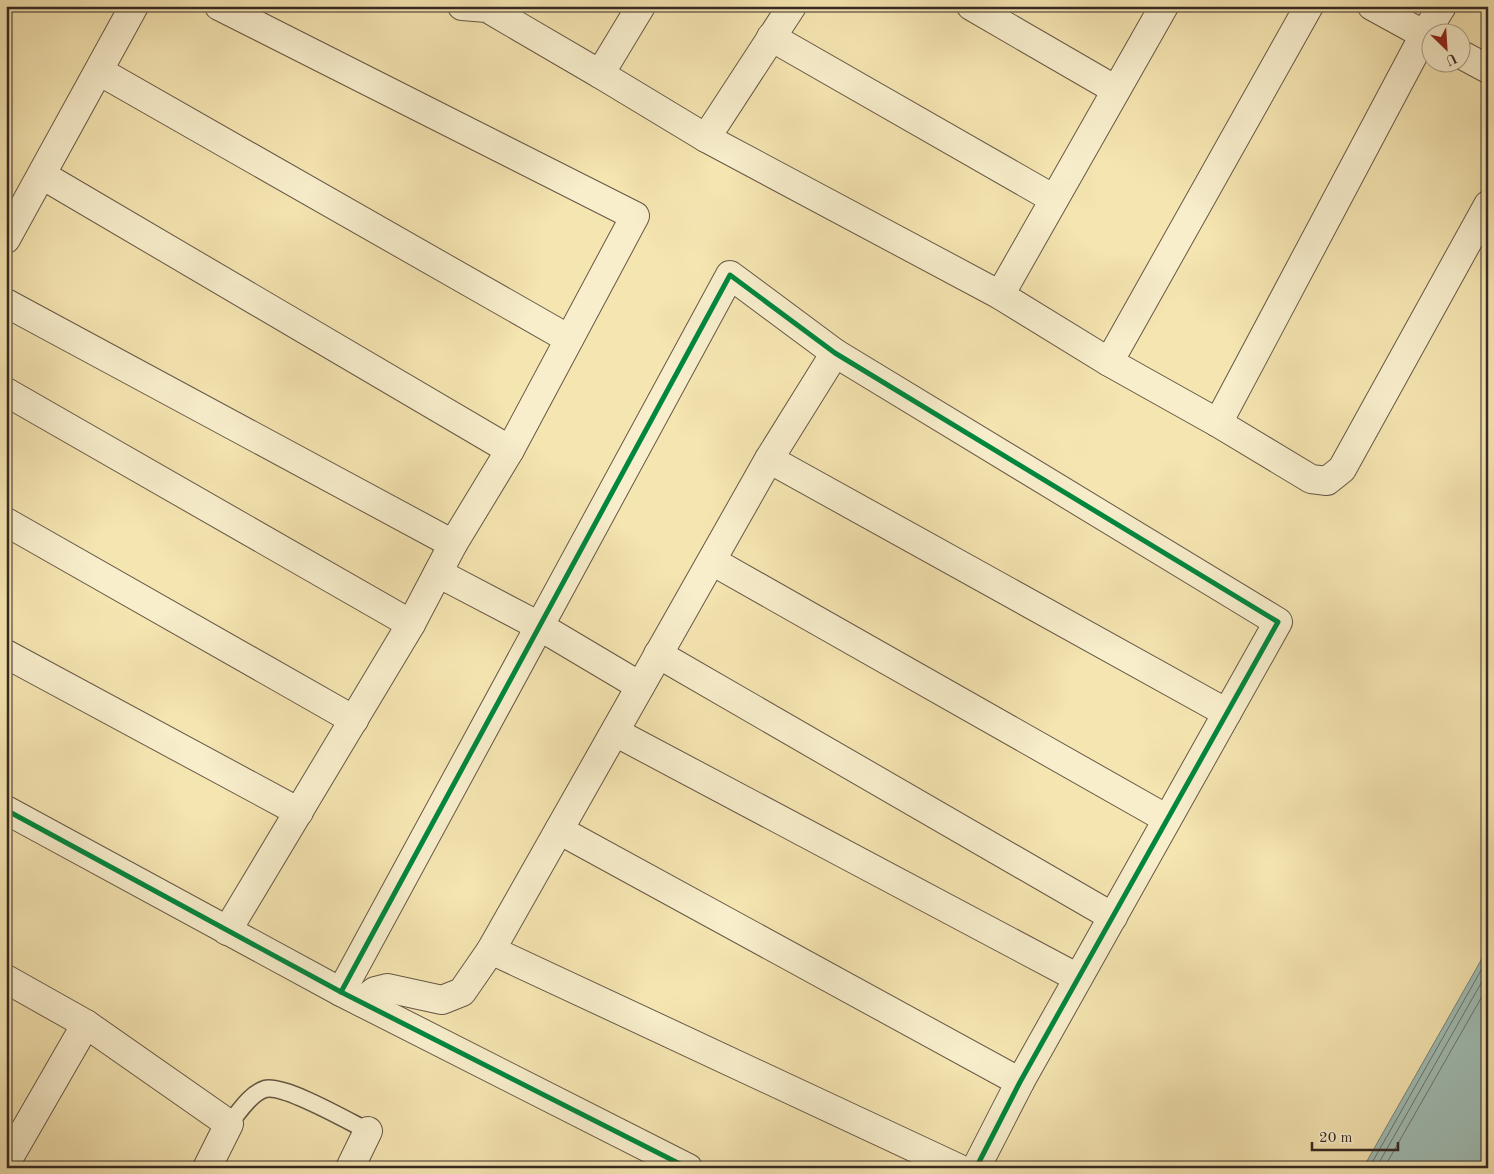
<svg xmlns="http://www.w3.org/2000/svg" width="1494" height="1174" font-family="'Old Standard TT',serif">
	<rect width="100%" height="100%" fill="#f5e5b1"/>
	<filter id="stains"><feTurbulence type="fractalNoise" baseFrequency=".004" numOctaves="4"/><feColorMatrix values="0 0 0 0 .2 0 0 0 0 .09 0 0 0 0 .02 0 0 0 .5 -.17"/></filter>
	<radialGradient id="worn" r=".72"><stop offset=".6" stop-color="#630" stop-opacity="0"/><stop offset="1" stop-color="#630" stop-opacity=".3"/></radialGradient>
	<polygon fill="#9fbdb5" stroke="#75827b" points="1488,948 1488,1168 1363,1168"/>
	<g fill="none" stroke-linecap="round" stroke-linejoin="round">
		<g stroke="#6a736c" stroke-width="1">
			<polyline points="1369,1168 1488,958"/>
			<polyline points="1376,1168 1488,971"/>
			<polyline points="1384,1168 1488,986"/>
		</g>
		<defs>
			<path id="lane" d="M229,1124C239,1112 250,1094 265,1089C284,1084 348,1121 368,1131"/>
			<g id="street">
				<polyline points="219,6 635,216 510,450 453,544 411,624 227,931"/>
				<polyline points="462,6 487,8 600,74 641,6"/>
				<polyline points="971,6 1116,90"/>
				<polyline points="1372,6 1432,39"/>
				<polyline points="771,37 1054,199"/>
				<polyline points="1462,55 1488,69"/>
				<polyline points="99,71 569,339"/>
				<polyline points="600,74 706,138 1000,295 1109,362 1218,423 1311,479 1327,481 1342,469 1488,205"/>
				<polyline points="706,138 792,6"/>
				<polyline points="42,175 510,450"/>
				<polyline points="6,239 134,6"/>
				<polyline points="1000,295 1164,6"/>
				<polyline points="6,303 453,544"/>
				<polyline points="1109,362 1309,6"/>
				<polyline points="6,392 411,624"/>
				<polyline points="1218,423 1424,35 1442,6"/>
				<polyline points="769,459 1227,713"/>
				<polyline points="6,522 354,720"/>
				<polyline points="712,561 1167,819"/>
				<polyline points="438,573 539,626 640,686"/>
				<polyline points="6,654 299,812"/>
				<polyline points="658,654 1113,917"/>
				<polyline points="615,732 1078,978"/>
				<polyline points="6,810 341,992 688,1168"/>
				<polyline points="559,830 1020,1082"/>
				<polyline points="491,950 958,1168"/>
				<polyline points="6,979 86,1024 229,1124 207,1168"/>
				<polyline points="341,992 730,275 835,353 1278,622 1020,1082 976,1168"/>
				<polyline points="361,1002 375,991 387,988 442,1000 462,992 491,950 769,459 835,353"/>
				<polyline points="6,1163 86,1024"/>
				<polyline points="350,1168 368,1131"/>
			</g>
		</defs>
		<use href="#lane" stroke="#665846" stroke-width="19"/>
		<use href="#street" stroke="#665846" stroke-width="30"/>
		<use href="#lane" stroke="#f8eecc" stroke-width="16"/>
		<use href="#street" stroke="#f8eecc" stroke-width="28"/>
		<defs>
			<g id="cycleway">
				<polyline points="6,810 341,992 688,1168"/>
				<polyline points="341,992 730,275 835,353 1278,622 1020,1082 976,1168"/>
			</g>
		</defs>
		<use href="#cycleway" stroke="#f8eecc" stroke-width="8"/>
		<use href="#cycleway" stroke="#00873e" stroke-width="5"/>
	</g>
	<rect width="1494" height="1174" fill="none" stroke="#f5e5b1" stroke-width="25"/>
	<rect x="8" y="8" width="1479" height="1159" fill="none" stroke="#362923" stroke-width="2.5"/>
	<rect x="12" y="12" width="1469" height="1149" fill="none" stroke="#362923"/>
	<g transform="translate(1446 48) rotate(155)"><circle r="24" fill="#f8eecc" stroke="#aa9f88"/>
	<path d="M0-4L9 19L0 12L-9 19Z" fill="#8f2418"/>
	<text y="-8" font-size="14" font-weight="bold" text-anchor="middle" fill="#362923">U</text>
	</g>
	<path d="M1312 1142v8h86v-8" fill="none" stroke="#362923" stroke-width="2.5"/>
	<text x="1319" y="1142" font-size="15" fill="#362923" stroke="#f8eecc" stroke-width="4" paint-order="stroke">20 m</text>
	<rect width="100%" height="100%" filter="url(#stains)"/>
	<rect width="100%" height="100%" fill="url(#worn)"/>
</svg>
